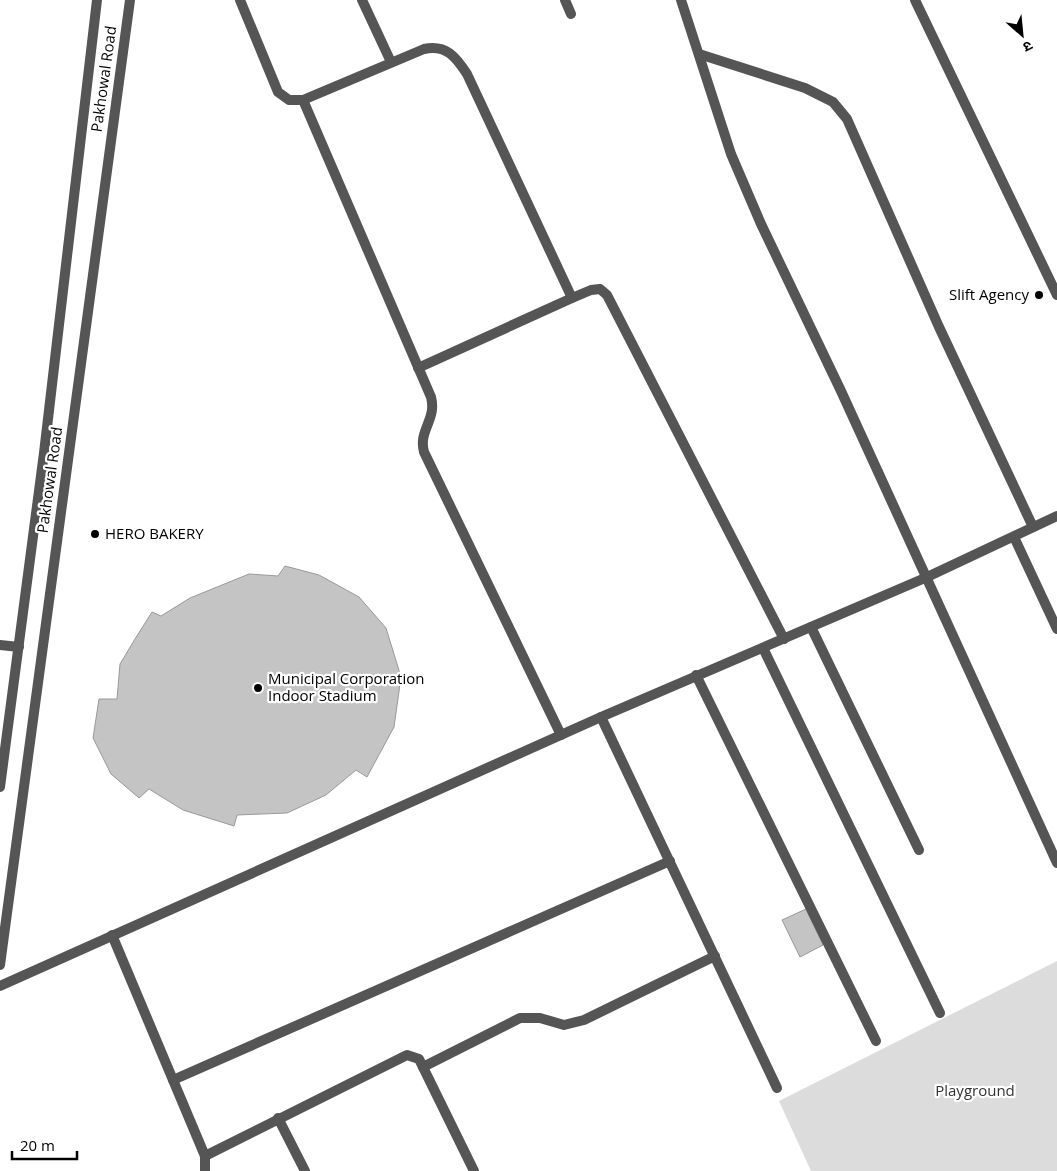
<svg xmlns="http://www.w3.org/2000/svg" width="1057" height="1171" font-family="'Open Sans','Noto Sans Devanagari',sans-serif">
	<rect width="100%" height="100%" fill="#fff"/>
	<polygon fill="#dcdcdc" points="1057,961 1057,1171 811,1171 779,1101"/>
	<g fill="#c4c4c4" stroke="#999">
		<polygon points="285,566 319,575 359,597 386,628 401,677 394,727 367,777 356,770 326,795 287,813 237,815 234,826 183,810 149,789 139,798 111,774 93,738 99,699 117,699 120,664 135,639 152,612 161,616 190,598 249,574 278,576"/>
		<polygon points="806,909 823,945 800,957 782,920"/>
	</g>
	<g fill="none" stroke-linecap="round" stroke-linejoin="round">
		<g stroke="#555" stroke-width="10">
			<path d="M240,0L278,92L289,100H303L431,397C437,420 418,430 424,452L561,735"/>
			<polyline points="362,0 391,62"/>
			<polyline points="565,0 571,14"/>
			<polyline points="681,0 731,154 761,224 841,391 1057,863"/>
			<polyline points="915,0 1057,295"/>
			<polyline points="699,54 805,88 833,102 847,119 939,327 1033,527"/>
			<path d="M303,100L424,49C446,44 456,57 467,74L572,298L591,290L600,289L607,295L784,639"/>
			<polyline points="418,368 572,298"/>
			<polyline points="1014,537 1057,629"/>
			<polyline points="811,627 919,850"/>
			<polyline points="0,645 19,647"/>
			<polyline points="763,648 940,1013"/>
			<polyline points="696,675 876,1041"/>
			<polyline points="601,717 777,1088"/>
			<polyline points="112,935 205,1156 205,1171"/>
			<polyline points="0,986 601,717 925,578 1057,516"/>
			<polyline points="423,1067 520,1018 540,1018 564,1025 584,1020 715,956"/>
			<polyline points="173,1080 670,861"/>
			<polyline points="278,1118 305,1171"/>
			<polyline points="205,1156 407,1055 419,1059 474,1171"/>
		</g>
		<g stroke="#555" stroke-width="10">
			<polyline points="0,787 44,453 97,0"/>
			<polyline points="0,965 130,0"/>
		</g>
	</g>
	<g fill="#000" stroke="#fff" stroke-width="2">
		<circle cx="1039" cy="295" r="5"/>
		<circle cx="95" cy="534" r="5"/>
		<circle cx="258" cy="688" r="5"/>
	</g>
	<g text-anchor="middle" stroke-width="4.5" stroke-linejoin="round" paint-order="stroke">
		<g font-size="15" fill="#000" stroke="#fff">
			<text transform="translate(104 79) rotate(-82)" y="5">Pakhowal Road</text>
			<text transform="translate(50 480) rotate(-82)" y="5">Pakhowal Road</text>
		</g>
		<g font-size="15" fill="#000" stroke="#fff" text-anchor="start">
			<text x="1029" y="300" text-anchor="end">Slift Agency</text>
			<text x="105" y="539">HERO BAKERY</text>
			<text x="268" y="684">Municipal Corporation<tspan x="268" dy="17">Indoor Stadium</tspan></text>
		</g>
		<g font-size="15" fill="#333" stroke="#fff">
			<text x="975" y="1096">Playground</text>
		</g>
	</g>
	<g transform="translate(1022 35) rotate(153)" stroke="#ffffff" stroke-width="4" paint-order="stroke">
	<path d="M0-4L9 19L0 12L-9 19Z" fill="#000000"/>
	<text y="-8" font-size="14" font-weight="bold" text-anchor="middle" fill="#000000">उ</text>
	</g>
	<path d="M12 1151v8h65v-8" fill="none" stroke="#000000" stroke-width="2.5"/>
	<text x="20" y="1151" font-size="15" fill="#000000" stroke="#ffffff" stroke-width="4" paint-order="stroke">20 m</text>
</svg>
